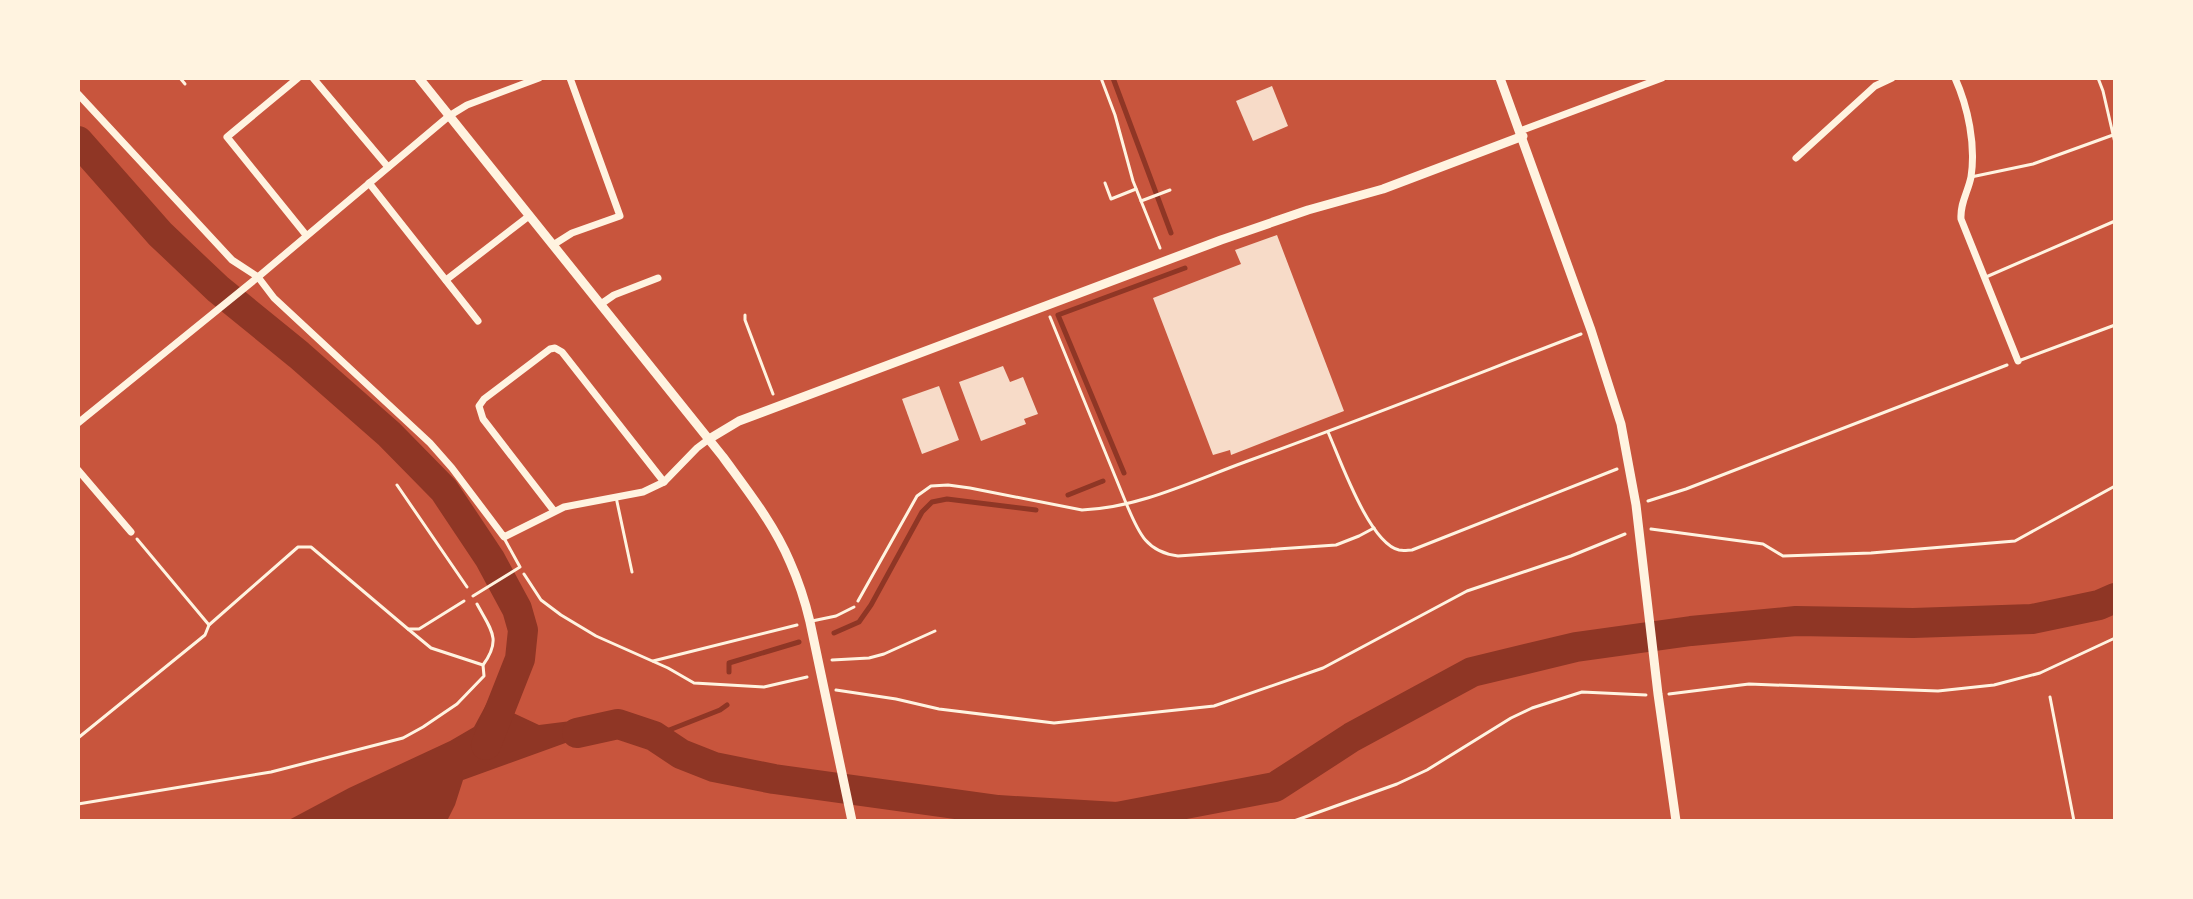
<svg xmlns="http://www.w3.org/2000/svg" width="2193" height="899" font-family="Karla,sans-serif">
	<rect width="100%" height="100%" fill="#c8553d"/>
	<polygon fill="#8f3625" points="488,701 539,725 587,719 618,724 463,780 455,805 447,821 287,821 349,788 450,741 474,727"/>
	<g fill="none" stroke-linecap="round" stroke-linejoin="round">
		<g stroke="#8f3625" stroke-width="5">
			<polyline points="1113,78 1171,233"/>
			<polyline points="1124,473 1058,315 1185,268"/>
			<polyline points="1068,495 1103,481"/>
			<polyline points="834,633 859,622 871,605 922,512 932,502 947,499 1036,510"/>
			<polyline points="729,672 729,663 799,642"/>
			<polyline points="654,736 720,710 727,705"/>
		</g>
		<g stroke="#8f3625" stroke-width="30">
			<polyline points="78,141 160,234 218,289 299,355 389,434 444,490 490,559 517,609 523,630 520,659 486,745"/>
			<polyline points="577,733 618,724 654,736 681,754 714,767 774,779 998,810 1117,817 1275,787 1352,737 1472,672 1576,647 1691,631 1796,621 1913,623 2032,619 2099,605 2115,598"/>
		</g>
	</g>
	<g fill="#f7dbc8">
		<polygon points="1272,86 1288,126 1253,141 1236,101"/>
		<polygon points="1277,235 1344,411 1231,455 1230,450 1213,455 1153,298 1241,264 1235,250"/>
		<polygon points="1003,366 1010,382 1023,377 1038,414 1024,419 1026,424 981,441 959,382"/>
		<polygon points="939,386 959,440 922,454 902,399"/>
	</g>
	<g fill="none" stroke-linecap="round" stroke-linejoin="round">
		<g stroke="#fff3e0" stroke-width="3">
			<polyline points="1101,78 1115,115 1133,181 1160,248"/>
			<polyline points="1105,183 1111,199 1136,189"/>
			<polyline points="1141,201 1170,190"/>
			<polyline points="745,315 745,320 773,394"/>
			<path d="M1050,317L1126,503C1138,531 1145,552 1178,556L1336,545L1359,536L1374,528"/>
			<path d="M1328,432C1340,459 1369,543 1399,550C1404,551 1408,550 1412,550L1617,469"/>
			<polyline points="397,485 467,587"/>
			<polyline points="1648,501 1686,489 2007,365"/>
			<polyline points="1651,529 1763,544 1783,556 1871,553 2015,541 2115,486"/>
			<polyline points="137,539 209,625"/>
			<polyline points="524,574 541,600 561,615 596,636 668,668 694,683 764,687 807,677"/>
			<path d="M858,601L917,496L931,486L948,485L970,488L1082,510C1138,508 1193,481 1245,462C1358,421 1469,377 1581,334"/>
			<polyline points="408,629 431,648 483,665"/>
			<polyline points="832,660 869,658 884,654 935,631"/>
			<polyline points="653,661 797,625"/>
			<polyline points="836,690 896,699 939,709 1054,723 1214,706 1323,668 1467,591 1571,556 1625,534"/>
			<polyline points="1669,694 1749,684 1938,691 1994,685 2040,673 2115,638"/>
			<polyline points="2050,697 2074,821"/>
			<polyline points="78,738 205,635 209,625 298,547 311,547 408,629 419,629 464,601"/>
			<path d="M78,804L271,772L403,738L423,727L457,704L484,676L483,665C502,639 491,630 477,604"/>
			<polyline points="1294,821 1397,784 1427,770 1511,718 1532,708 1582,692 1646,695"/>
		</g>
		<g stroke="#fff3e0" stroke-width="3">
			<polyline points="180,78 185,84"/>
			<polyline points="2098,78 2103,91 2115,143"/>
			<polyline points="1971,177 2033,164 2113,135"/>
			<polyline points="1986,277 2115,221"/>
			<polyline points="2021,360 2115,325"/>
			<polyline points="616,497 632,572"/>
			<polyline points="473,596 520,567 504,538"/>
			<polyline points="812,621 836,616 854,607"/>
		</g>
		<g stroke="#fff3e0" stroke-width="7">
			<polyline points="298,78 227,137 306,235"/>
			<polyline points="313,78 388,167"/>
			<path d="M1955,78C1968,107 1976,145 1971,177C1968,192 1960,203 1961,219L2018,361"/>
			<polyline points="78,94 232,260 258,277 274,298 430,443 452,468 504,537 564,507 643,492 664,482 697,448 709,439"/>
			<polyline points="1520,131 1662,78"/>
			<polyline points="1796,158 1875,86 1892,78"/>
			<polyline points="369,183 478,321"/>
			<polyline points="553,245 572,233 620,216 570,78"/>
			<polyline points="446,280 529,216"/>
			<polyline points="601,304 614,295 658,278"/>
			<polyline points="78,423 258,277 449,116 467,105 539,78"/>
			<polyline points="78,470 131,532"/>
			<polyline points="554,511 483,419 479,406 484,399 550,349 555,348 562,352 664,482"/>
		</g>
		<g stroke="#fff3e0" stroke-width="9">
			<path d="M419,78L723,457C747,490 774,524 790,562C799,582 805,601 810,622L852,821"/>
			<polyline points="1500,78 1591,330 1621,424 1636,505 1658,694 1676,821"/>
			<polyline points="709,439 739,421 1221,240 1308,210 1383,189 1523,136"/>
		</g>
	</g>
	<rect width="2193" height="899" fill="none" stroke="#fff3e0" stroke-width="160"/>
</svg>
